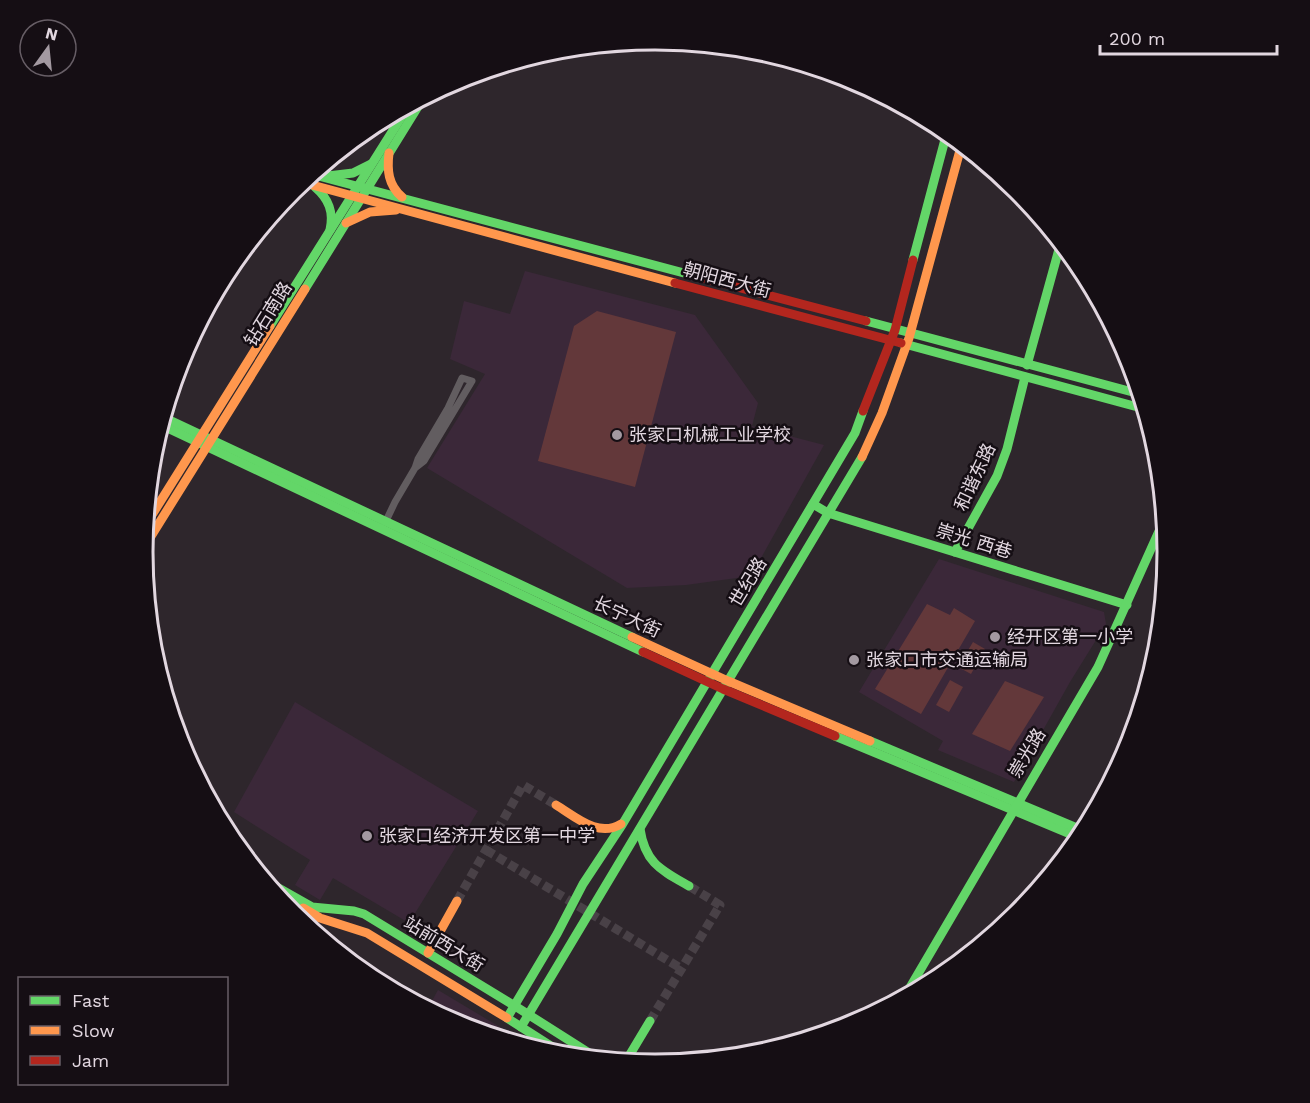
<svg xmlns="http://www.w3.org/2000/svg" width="1310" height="1103" font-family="'Work Sans','Noto Sans SC',sans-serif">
	<rect width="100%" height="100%" fill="#2e262c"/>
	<g fill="#3b2839">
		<polygon points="525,271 695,315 758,403 752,426 824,445 751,576 686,585 627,588 427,468 485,374 450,359 464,301 510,314"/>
		<polygon points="939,559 1104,612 1106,624 1070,682 1014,782 938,750 943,741 859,692"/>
		<polygon points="295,702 478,811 409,923 333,878 320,900 295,885 310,860 234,812"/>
		<polygon points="438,990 535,1048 459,1025 428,1008"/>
	</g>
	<g fill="#63383a">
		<polygon points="597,311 676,332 635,487 538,461 574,326"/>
		<polygon points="927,604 950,615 954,608 975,621 921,714 875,689"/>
		<polygon points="973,642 985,649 971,674 958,667"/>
		<polygon points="950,680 963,687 949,712 936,705"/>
		<polygon points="1005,681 1044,697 1010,751 972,734"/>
	</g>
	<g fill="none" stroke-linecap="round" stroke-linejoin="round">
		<g stroke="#494147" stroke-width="9" stroke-dasharray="9 4.5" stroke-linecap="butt">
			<polyline points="486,850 682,969"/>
			<polyline points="457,901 523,785 556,805"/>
			<polyline points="650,1021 720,905 689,886"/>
		</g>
		<polyline stroke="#625d60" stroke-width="7" points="385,523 395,502 415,468 418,459 448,408 462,378 472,381 424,461 415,468"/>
		<g stroke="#63d668" stroke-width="9">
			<polyline points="311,174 699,277"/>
			<polyline points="328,176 353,173 371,164"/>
			<path d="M315,187C329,199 334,212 330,230"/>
			<polyline points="913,260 947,132"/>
			<polyline points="305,289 424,97"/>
			<polyline points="866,321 1140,394"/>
			<polyline points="270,326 409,105"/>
			<polyline points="901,343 1145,409"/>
			<polyline points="1027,365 1061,242"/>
			<polyline points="163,417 632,637"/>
			<polyline points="161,425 643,652"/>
			<polyline points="813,504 828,513 1127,605"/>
			<polyline points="955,552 997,476 1007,449 1025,377"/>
			<polyline points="835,736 1080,838"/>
			<polyline points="870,741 1084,831"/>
			<path d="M640,829C645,863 661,870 689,886"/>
			<polyline points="266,881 312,907 354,911 364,914 515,1006"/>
			<polyline points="905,996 1098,667 1164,520"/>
			<polyline points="515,1006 597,1058"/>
			<polyline points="521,1027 862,457"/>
			<polyline points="565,1055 507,1018 557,934 583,884 622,825 855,433 863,411"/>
			<polyline points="626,1061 650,1021"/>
		</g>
		<g stroke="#ff974d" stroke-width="9">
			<path d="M389,153C387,170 388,185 402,197"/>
			<polyline points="301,182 675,283"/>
			<polyline points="346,223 370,212 396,210"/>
			<polyline points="862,457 882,413 909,338 962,143"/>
			<polyline points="145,526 270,326"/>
			<polyline points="143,549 305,289"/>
			<polyline points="632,637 728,681 870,741"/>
			<path d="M556,805C576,817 598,838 621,824"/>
			<polyline points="303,908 320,918 367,933 507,1018"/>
			<polyline points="428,953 457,901"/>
		</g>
		<g stroke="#b3261e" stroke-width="9">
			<polyline points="699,277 866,321"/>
			<polyline points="675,283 901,343"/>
			<polyline points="863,411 895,330 913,260"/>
			<polyline points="643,652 723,689 835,736"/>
		</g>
	</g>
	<g fill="#a399a1" stroke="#150e14" stroke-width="2">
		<circle cx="617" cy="435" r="6"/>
		<circle cx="995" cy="637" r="6"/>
		<circle cx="854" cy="660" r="6"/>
		<circle cx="367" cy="836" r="6"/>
	</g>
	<g text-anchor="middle" stroke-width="5" stroke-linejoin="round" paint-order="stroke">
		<g font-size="18" fill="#e2d7e0" stroke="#150e14">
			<text transform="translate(727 280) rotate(15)" y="6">朝阳西大街</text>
			<text transform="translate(268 314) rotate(-58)" y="6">钻石南路</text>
			<text transform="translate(975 477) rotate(-65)" y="6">和谐东路</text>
			<text transform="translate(974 541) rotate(17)" y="6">崇光 西巷</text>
			<text transform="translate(748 582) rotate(-59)" y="6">世纪路</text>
			<text transform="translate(627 617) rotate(25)" y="6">长宁大街</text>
			<text transform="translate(1027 753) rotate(-59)" y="6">崇光路</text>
			<text transform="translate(444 944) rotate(31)" y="6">站前西大街</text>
		</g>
		<g font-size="18" fill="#e2d7e0" stroke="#150e14" text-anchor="start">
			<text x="629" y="441">张家口机械工业学校</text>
			<text x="1007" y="643">经开区第一小学</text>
			<text x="866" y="666">张家口市交通运输局</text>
			<text x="379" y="842">张家口经济开发区第一中学</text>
		</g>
	</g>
	<path d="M0 0H1310V1103H0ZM153 552a502 502 0 1 1 1004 0a502 502 0 1 1-1004 0Z" fill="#150e14" fill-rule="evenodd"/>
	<path fill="none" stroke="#e2d7e0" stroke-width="3" d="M153 552a502 502 0 1 1 1004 0a502 502 0 1 1-1004 0Z"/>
	<rect x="18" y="977" width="210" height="108" fill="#150e14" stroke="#675e66" stroke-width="1.5"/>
	<rect x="30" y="996" width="30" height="9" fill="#63d668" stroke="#675e66" stroke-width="1.5"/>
	<text x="72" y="1007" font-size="18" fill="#e2d7e0">Fast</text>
	<rect x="30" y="1026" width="30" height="9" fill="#ff974d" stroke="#675e66" stroke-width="1.5"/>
	<text x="72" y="1037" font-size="18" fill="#e2d7e0">Slow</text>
	<rect x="30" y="1056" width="30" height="9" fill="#b3261e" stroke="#675e66" stroke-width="1.5"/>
	<text x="72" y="1067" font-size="18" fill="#e2d7e0">Jam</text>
	<g transform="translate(48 48) rotate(15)"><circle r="28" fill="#150e14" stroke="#675e66" stroke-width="1.5"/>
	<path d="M0-4.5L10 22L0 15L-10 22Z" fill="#a399a1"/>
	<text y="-9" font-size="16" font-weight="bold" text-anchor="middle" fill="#e2d7e0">N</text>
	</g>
	<path d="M1100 45v9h177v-9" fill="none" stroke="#e2d7e0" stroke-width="3"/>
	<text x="1109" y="45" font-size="18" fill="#e2d7e0" stroke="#150e14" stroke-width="4.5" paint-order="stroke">200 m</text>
</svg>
